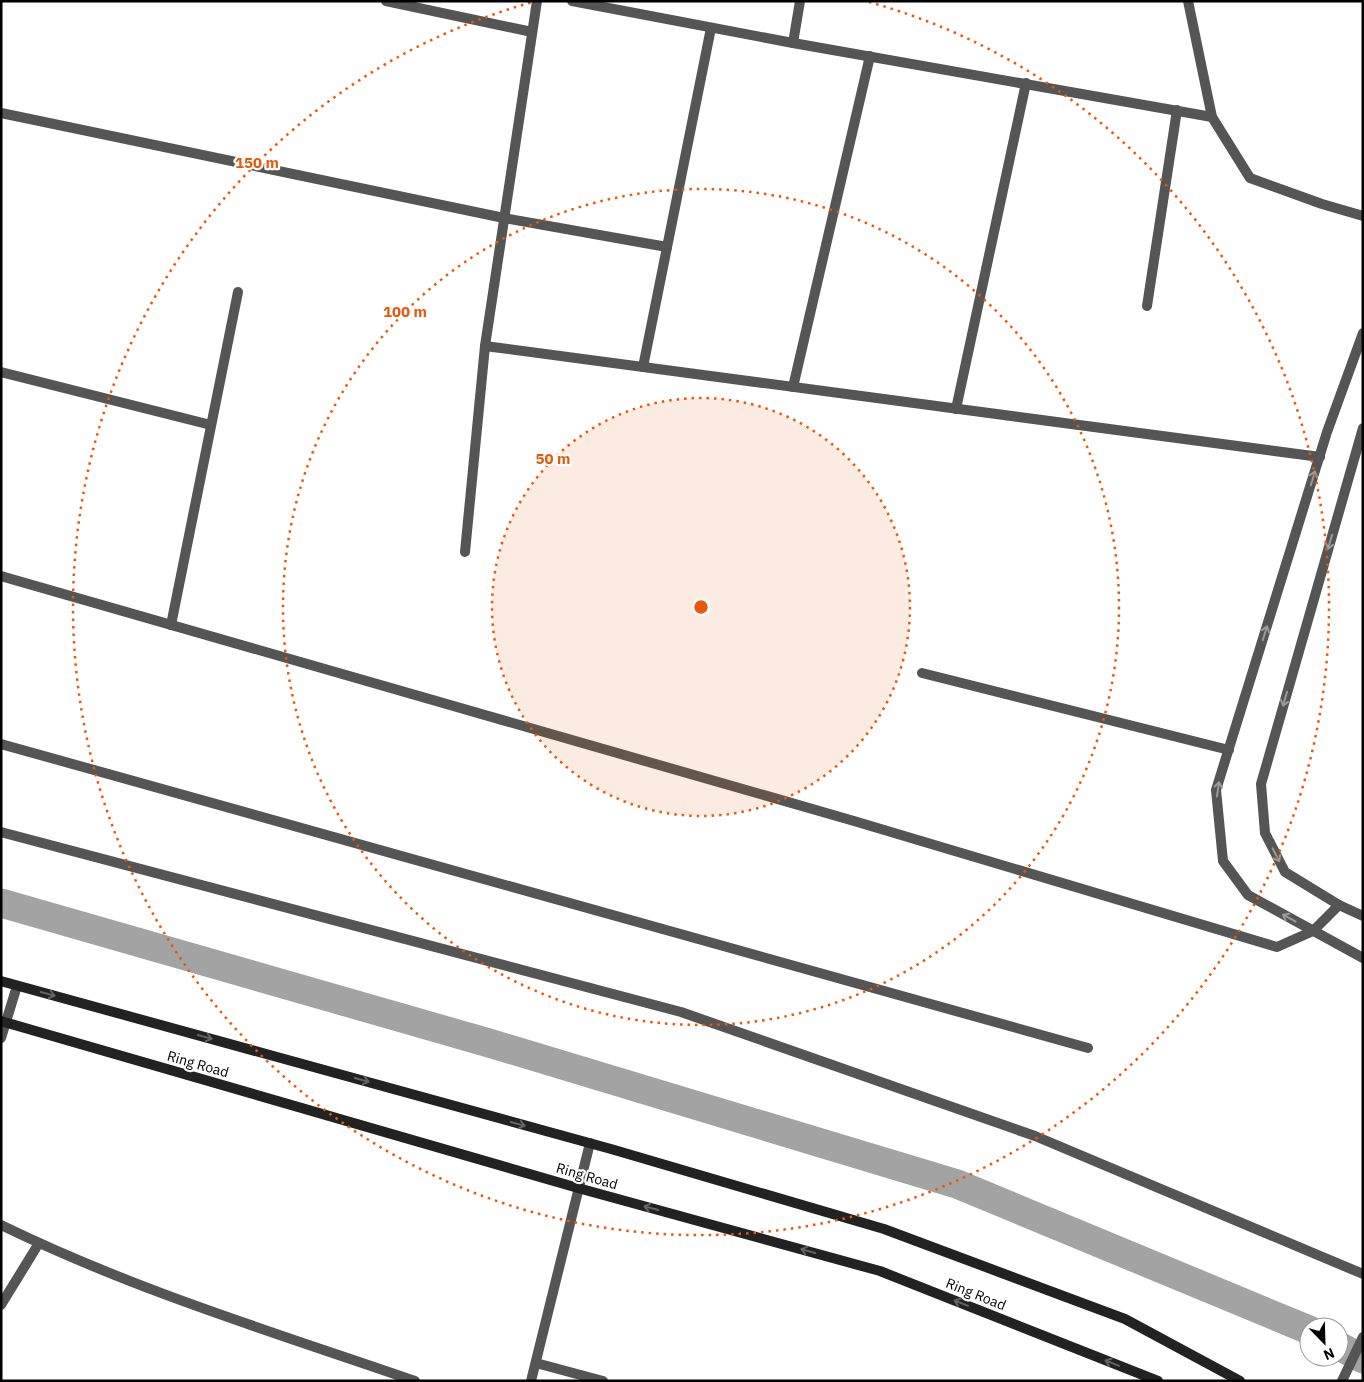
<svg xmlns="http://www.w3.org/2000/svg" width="1364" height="1382" font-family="'IBM Plex Sans',sans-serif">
	<rect width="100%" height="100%" fill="#fff"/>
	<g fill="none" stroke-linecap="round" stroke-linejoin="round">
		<g stroke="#a3a3a3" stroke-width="29">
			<polyline points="1,903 489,1043 957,1184 1309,1330"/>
			<polyline points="1339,1346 1363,1359"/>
		</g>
		<polyline stroke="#555" stroke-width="10" points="922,673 1229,750"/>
		<g stroke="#555" stroke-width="10">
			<polyline points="386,1 532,32"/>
			<polyline points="572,1 793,43 1212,117"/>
			<polyline points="1188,1 1212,117 1250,178 1322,204 1363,216"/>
			<polyline points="793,43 800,1"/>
			<polyline points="1,113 504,218 667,247"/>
			<polyline points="1147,306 1177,110"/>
			<polyline points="485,346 1320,457"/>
			<polyline points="643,367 711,28"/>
			<polyline points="1,372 211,425"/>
			<polyline points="793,387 870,56"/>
			<polyline points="956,409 1026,83"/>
			<polyline points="465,552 485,346 537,1"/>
			<polyline points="1,576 854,821 1277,947 1313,931 1339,905"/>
			<polyline points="171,625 238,292"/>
			<polyline points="1,744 1088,1048"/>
			<polyline points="1,1038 17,986"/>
			<path d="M1,1225C134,1290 276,1333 415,1381"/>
			<polyline points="1,1305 39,1243"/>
			<polyline points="536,1363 603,1381"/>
			<polyline points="531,1381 590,1143"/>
		</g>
		<g stroke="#555" stroke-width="10">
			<polyline points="1363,333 1327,432 1216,790 1223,861 1248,895 1363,958"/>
			<polyline points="1363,428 1261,784 1265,833 1285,872 1339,905 1363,916"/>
			<polyline points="1,832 681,1012 1035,1136 1363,1274"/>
			<polyline points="1342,1381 1363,1337"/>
		</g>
		<g stroke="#222" stroke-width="10">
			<polyline points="1,981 611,1149 884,1229 1125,1319 1240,1381"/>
			<polyline points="1,1021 578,1188 880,1271 1158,1381"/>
		</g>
	</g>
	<defs><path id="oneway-shaft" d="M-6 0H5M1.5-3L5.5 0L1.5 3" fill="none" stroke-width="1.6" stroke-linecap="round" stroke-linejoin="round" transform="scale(1.25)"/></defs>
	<g stroke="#999">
		<use href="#oneway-shaft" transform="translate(1313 478) rotate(-73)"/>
		<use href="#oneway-shaft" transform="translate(1330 542) rotate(106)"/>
		<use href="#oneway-shaft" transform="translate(1265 633) rotate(-73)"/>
		<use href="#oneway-shaft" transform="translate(1285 699) rotate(106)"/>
		<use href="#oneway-shaft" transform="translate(1218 789) rotate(-82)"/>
		<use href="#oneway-shaft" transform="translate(1276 855) rotate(63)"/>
		<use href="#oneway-shaft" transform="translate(1289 918) rotate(-151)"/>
	</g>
	<g stroke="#646464">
		<use href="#oneway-shaft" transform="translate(48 994) rotate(15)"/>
		<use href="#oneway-shaft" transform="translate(205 1037) rotate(15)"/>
		<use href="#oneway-shaft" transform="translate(362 1080) rotate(15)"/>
		<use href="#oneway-shaft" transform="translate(518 1124) rotate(15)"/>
		<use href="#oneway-shaft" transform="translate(651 1208) rotate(-165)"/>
		<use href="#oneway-shaft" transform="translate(808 1251) rotate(-165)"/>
		<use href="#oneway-shaft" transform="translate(961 1303) rotate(-158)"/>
		<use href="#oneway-shaft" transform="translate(1112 1363) rotate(-158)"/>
	</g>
	<circle cx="701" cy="607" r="209" fill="#e8590c" fill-opacity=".12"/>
	<g fill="none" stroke="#e8590c" stroke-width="2.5" stroke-dasharray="2.5 5">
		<circle cx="701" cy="607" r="209"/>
		<circle cx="701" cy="607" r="418"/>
		<path d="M869 2A628 628 0 1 1 533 2"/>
	</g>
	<g text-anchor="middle" stroke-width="4.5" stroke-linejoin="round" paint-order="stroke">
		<g font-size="14" fill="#000" stroke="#fff">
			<text transform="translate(198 1064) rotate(16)" y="5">Ring Road</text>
			<text transform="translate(587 1176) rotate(16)" y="5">Ring Road</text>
			<text transform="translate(976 1294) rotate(22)" y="5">Ring Road</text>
		</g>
	</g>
	<circle cx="701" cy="607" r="8" fill="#e8590c" stroke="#fff" stroke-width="2.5"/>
	<g font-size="15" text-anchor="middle" font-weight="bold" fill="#e8590c" stroke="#fff" stroke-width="4.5" stroke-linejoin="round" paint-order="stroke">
		<text x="257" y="168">150 m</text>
		<text x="405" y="317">100 m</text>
		<text x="553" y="464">50 m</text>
	</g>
	<rect width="1364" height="1382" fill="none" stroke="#000000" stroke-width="5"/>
	<g transform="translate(1324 1342) rotate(157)"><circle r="24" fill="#ffffff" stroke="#999999"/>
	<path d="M0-4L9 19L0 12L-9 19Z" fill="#000000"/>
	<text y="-8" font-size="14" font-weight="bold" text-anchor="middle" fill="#000000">N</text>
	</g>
</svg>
